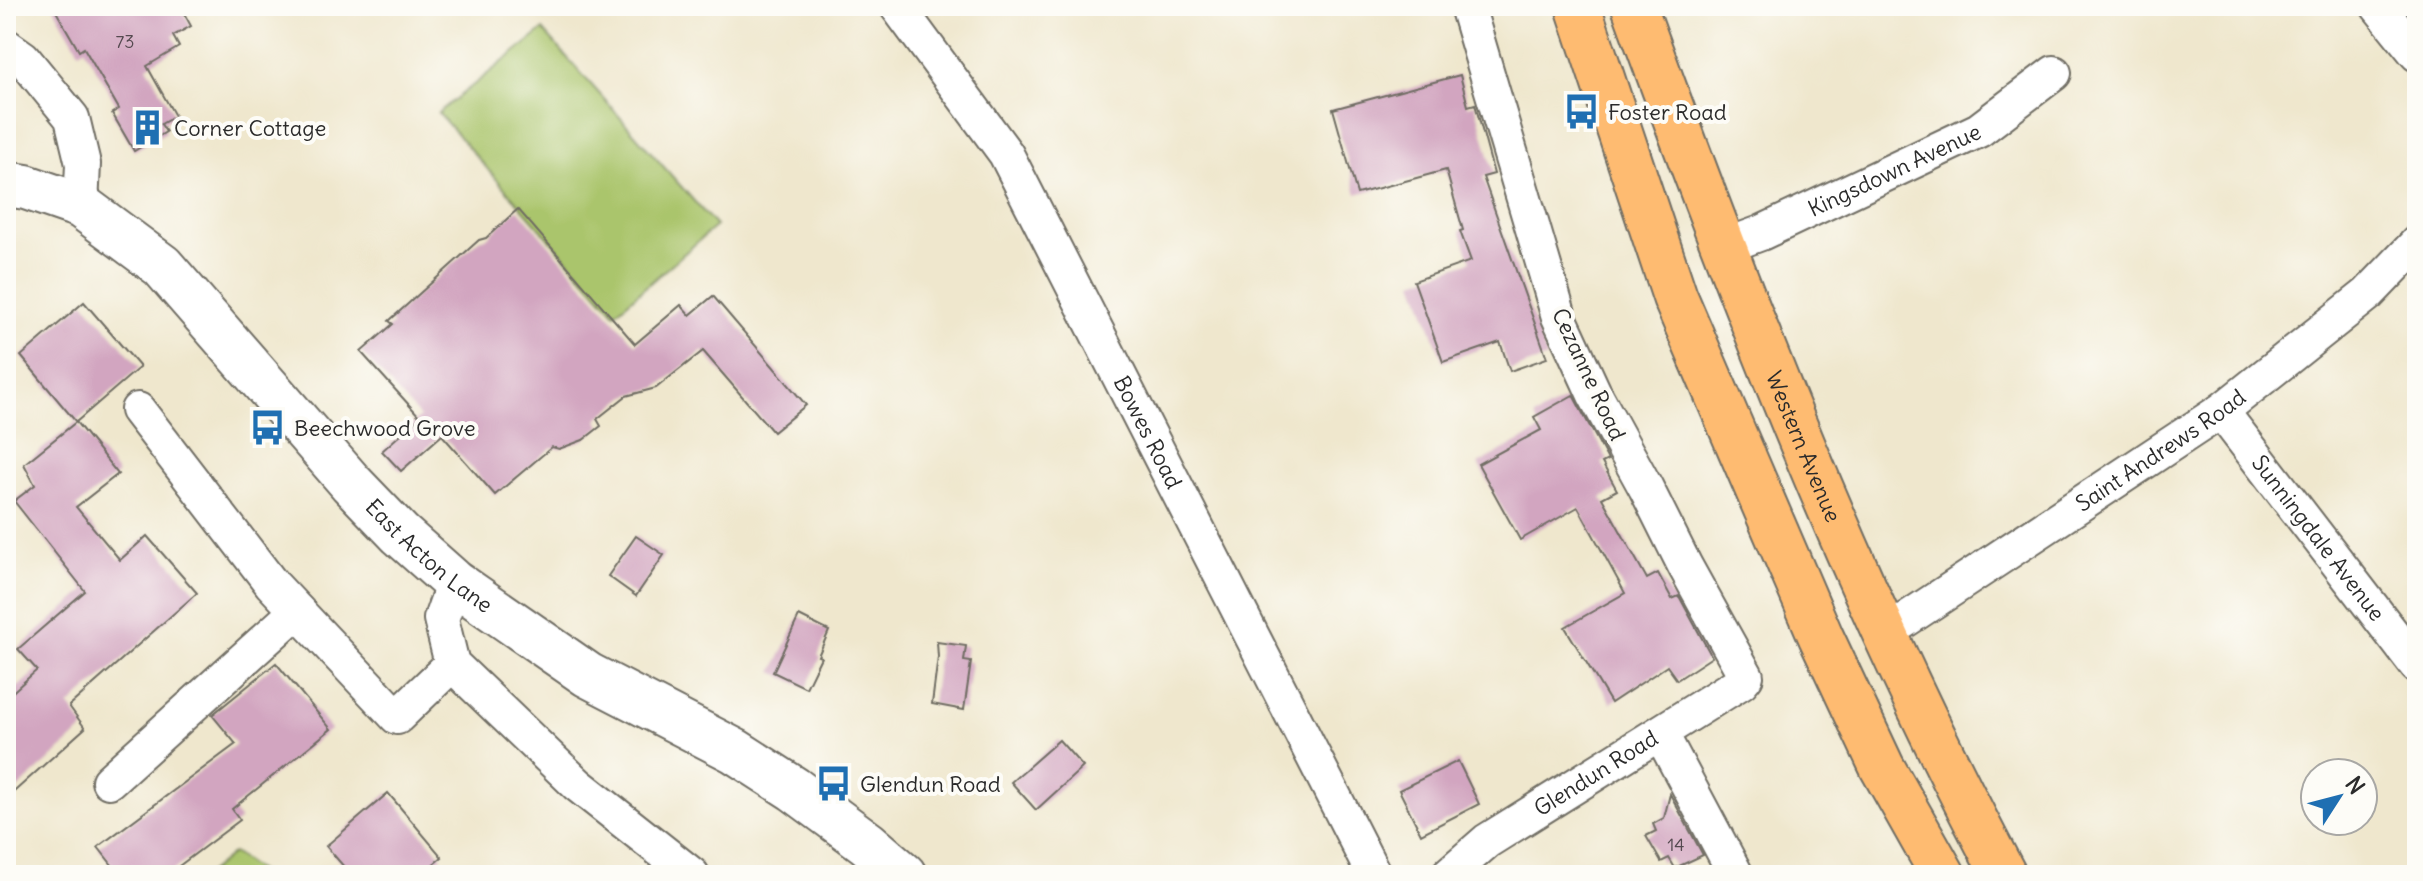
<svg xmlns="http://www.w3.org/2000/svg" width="2423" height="881" font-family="Delius,sans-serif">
	<rect width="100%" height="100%" fill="#fdfcf7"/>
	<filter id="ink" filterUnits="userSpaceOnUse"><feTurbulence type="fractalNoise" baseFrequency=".0125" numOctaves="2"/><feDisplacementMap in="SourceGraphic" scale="16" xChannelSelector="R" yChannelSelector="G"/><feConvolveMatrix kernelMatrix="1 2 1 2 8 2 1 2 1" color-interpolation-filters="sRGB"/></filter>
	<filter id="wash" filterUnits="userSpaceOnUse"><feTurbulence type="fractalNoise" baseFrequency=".006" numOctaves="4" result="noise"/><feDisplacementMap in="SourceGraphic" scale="32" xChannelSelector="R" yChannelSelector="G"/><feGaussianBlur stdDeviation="1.8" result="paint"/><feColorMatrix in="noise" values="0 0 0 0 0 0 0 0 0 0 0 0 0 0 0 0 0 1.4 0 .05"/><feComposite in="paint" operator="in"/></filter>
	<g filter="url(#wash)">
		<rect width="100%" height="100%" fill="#efe7cd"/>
		<g fill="#aac56c" stroke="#6a784c" stroke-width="2">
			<polygon points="543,30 716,226 615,313 438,113"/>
			<polygon points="233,853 265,875 206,875"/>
		</g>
		<g id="blocks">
			<g fill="#d2a5c0">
				<polygon points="53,6 180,6 191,26 173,36 179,47 147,66 175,116 161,124 166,132 134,151 112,113 119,109 84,48 79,51"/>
				<polygon points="1460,75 1468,106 1475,104 1494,174 1483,177 1547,358 1510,371 1500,342 1443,362 1414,281 1471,261 1460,231 1463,230 1446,170 1357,194 1333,109"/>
				<polygon points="518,209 635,344 681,305 690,315 713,296 806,405 773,432 703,351 656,388 626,396 597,419 601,426 583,440 559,449 552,447 495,495 442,435 401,471 382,451 420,417 361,352 393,324 389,321 479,240 486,238"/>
				<polygon points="84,302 140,367 76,422 21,356"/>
				<polygon points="1573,395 1608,460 1602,463 1617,490 1602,498 1647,579 1658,573 1672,599 1679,596 1712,657 1677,680 1667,666 1611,703 1565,627 1625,593 1578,507 1520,540 1478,464 1541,430 1534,417"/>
				<polygon points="76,422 118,474 76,507 120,560 147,536 197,593 69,706 85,728 6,799 6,698 37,670 18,649 85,591 14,501 35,485 24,464"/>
				<polygon points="636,536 664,555 636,596 608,576"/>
				<polygon points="799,616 829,631 818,656 821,657 806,688 773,672"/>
				<polygon points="937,642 966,646 964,661 971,662 964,710 932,704 938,657"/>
				<polygon points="276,663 331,729 232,809 240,820 167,875 120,875 98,847 236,744 212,715"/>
				<polygon points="1059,740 1083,767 1036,810 1011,782"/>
				<polygon points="1458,761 1479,804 1421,834 1399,790"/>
				<polygon points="388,793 442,857 420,875 351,875 326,846"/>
				<polygon points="1670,794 1703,855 1675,868 1669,858 1661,862 1646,836 1656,831 1653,824 1664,818"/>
			</g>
		</g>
	</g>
	<g filter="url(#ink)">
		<use href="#blocks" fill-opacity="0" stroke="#706d64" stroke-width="2"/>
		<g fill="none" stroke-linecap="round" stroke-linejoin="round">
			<defs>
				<g id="minor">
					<path id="s1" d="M897,6L1006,154L1374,875"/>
					<polyline points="2378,6 2417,54"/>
					<polyline points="6,46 23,58 72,118 83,164 81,206"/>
					<path id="s2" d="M1723,247L1761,233L1979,130L2054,73"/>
					<polyline points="138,410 271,583 397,717 452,664"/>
					<path id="s3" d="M2221,411L2417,666"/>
					<polyline points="454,582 441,619 452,664 578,785 692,875"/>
					<path id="s4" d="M1884,634L2221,411L2368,294L2417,243"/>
					<polyline points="1661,734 1736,875"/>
					<polyline points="109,781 297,611"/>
					<path id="s5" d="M1448,875L1487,841L1741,682L1746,676L1685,566L1646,488L1594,393L1559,317L1467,6"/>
				</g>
				<g id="tertiary">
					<path id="s6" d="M6,184L26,187L81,206L162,266L351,483L400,534L454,582L588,675L735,751L794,789L867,843L904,875"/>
				</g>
				<g id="trunk">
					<polyline points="1578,6 1675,297 1821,637 1882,767 1943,875"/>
					<path id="s7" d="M1634,6C1741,301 1856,598 2004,875"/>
				</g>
			</defs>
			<use href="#minor" stroke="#706d64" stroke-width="38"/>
			<use href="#tertiary" stroke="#706d64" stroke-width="48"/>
			<use href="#trunk" stroke="#706d64" stroke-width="48"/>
			<use href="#minor" stroke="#fff" stroke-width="34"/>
			<use href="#tertiary" stroke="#fff" stroke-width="44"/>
			<use href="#trunk" stroke="#febb71" stroke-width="44"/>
		</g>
	</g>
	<defs>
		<symbol id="bus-bare" viewBox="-9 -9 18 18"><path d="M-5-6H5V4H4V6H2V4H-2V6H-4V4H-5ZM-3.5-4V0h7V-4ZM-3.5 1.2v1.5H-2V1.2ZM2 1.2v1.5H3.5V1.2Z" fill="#1f6fb2" stroke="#fdfcf7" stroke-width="2.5" paint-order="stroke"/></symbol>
		<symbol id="building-bare" viewBox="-9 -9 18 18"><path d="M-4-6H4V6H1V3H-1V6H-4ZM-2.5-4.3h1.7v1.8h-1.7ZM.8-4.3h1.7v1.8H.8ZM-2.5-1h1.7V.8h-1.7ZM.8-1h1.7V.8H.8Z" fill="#1f6fb2" stroke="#fdfcf7" stroke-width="2.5" paint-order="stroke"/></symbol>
	</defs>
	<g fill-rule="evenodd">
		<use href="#bus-bare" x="1556" y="86" width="51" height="51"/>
		<use href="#building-bare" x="122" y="102" width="51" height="51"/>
		<use href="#bus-bare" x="242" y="402" width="51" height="51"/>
		<use href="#bus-bare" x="808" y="758" width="51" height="51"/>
	</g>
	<g text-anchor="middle" stroke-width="8" stroke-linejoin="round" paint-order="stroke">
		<g font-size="18" fill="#554a50">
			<text x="125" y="48">73</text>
			<text x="1676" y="851">14</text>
		</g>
		<g font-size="22" fill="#2b2b2b" stroke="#fdfcf7" text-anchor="start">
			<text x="1608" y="120">Foster Road</text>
			<text x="174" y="136">Corner Cottage</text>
			<text x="294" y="436">Beechwood Grove</text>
			<text x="860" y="792">Glendun Road</text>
		</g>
		<g font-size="22" fill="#2b2b2b" stroke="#fdfcf7">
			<text dy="8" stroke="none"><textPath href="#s2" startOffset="188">Kingsdown Avenue</textPath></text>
			<text transform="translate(1589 374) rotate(65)" y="8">Cezanne Road</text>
			<text dy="8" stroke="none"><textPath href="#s1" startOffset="496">Bowes Road</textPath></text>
			<text dy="8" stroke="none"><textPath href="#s7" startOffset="472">Western Avenue</textPath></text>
			<text dy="8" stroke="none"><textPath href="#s4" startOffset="332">Saint Andrews Road</textPath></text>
			<text dy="8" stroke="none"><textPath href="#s3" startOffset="160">Sunningdale Avenue</textPath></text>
			<text dy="8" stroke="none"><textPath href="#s6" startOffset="574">East Acton Lane</textPath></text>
			<text dy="8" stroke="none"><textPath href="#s5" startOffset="180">Glendun Road</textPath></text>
		</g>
	</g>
	<rect width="2423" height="881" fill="none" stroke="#fdfcf7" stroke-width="32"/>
	<g transform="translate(2339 797) rotate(54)"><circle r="38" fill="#fdfcf7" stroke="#a9a8a5" stroke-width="2"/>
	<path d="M0-6L14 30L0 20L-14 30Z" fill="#1f6fb2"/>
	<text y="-12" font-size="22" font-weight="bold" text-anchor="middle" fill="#2b2b2b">N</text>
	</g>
</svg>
